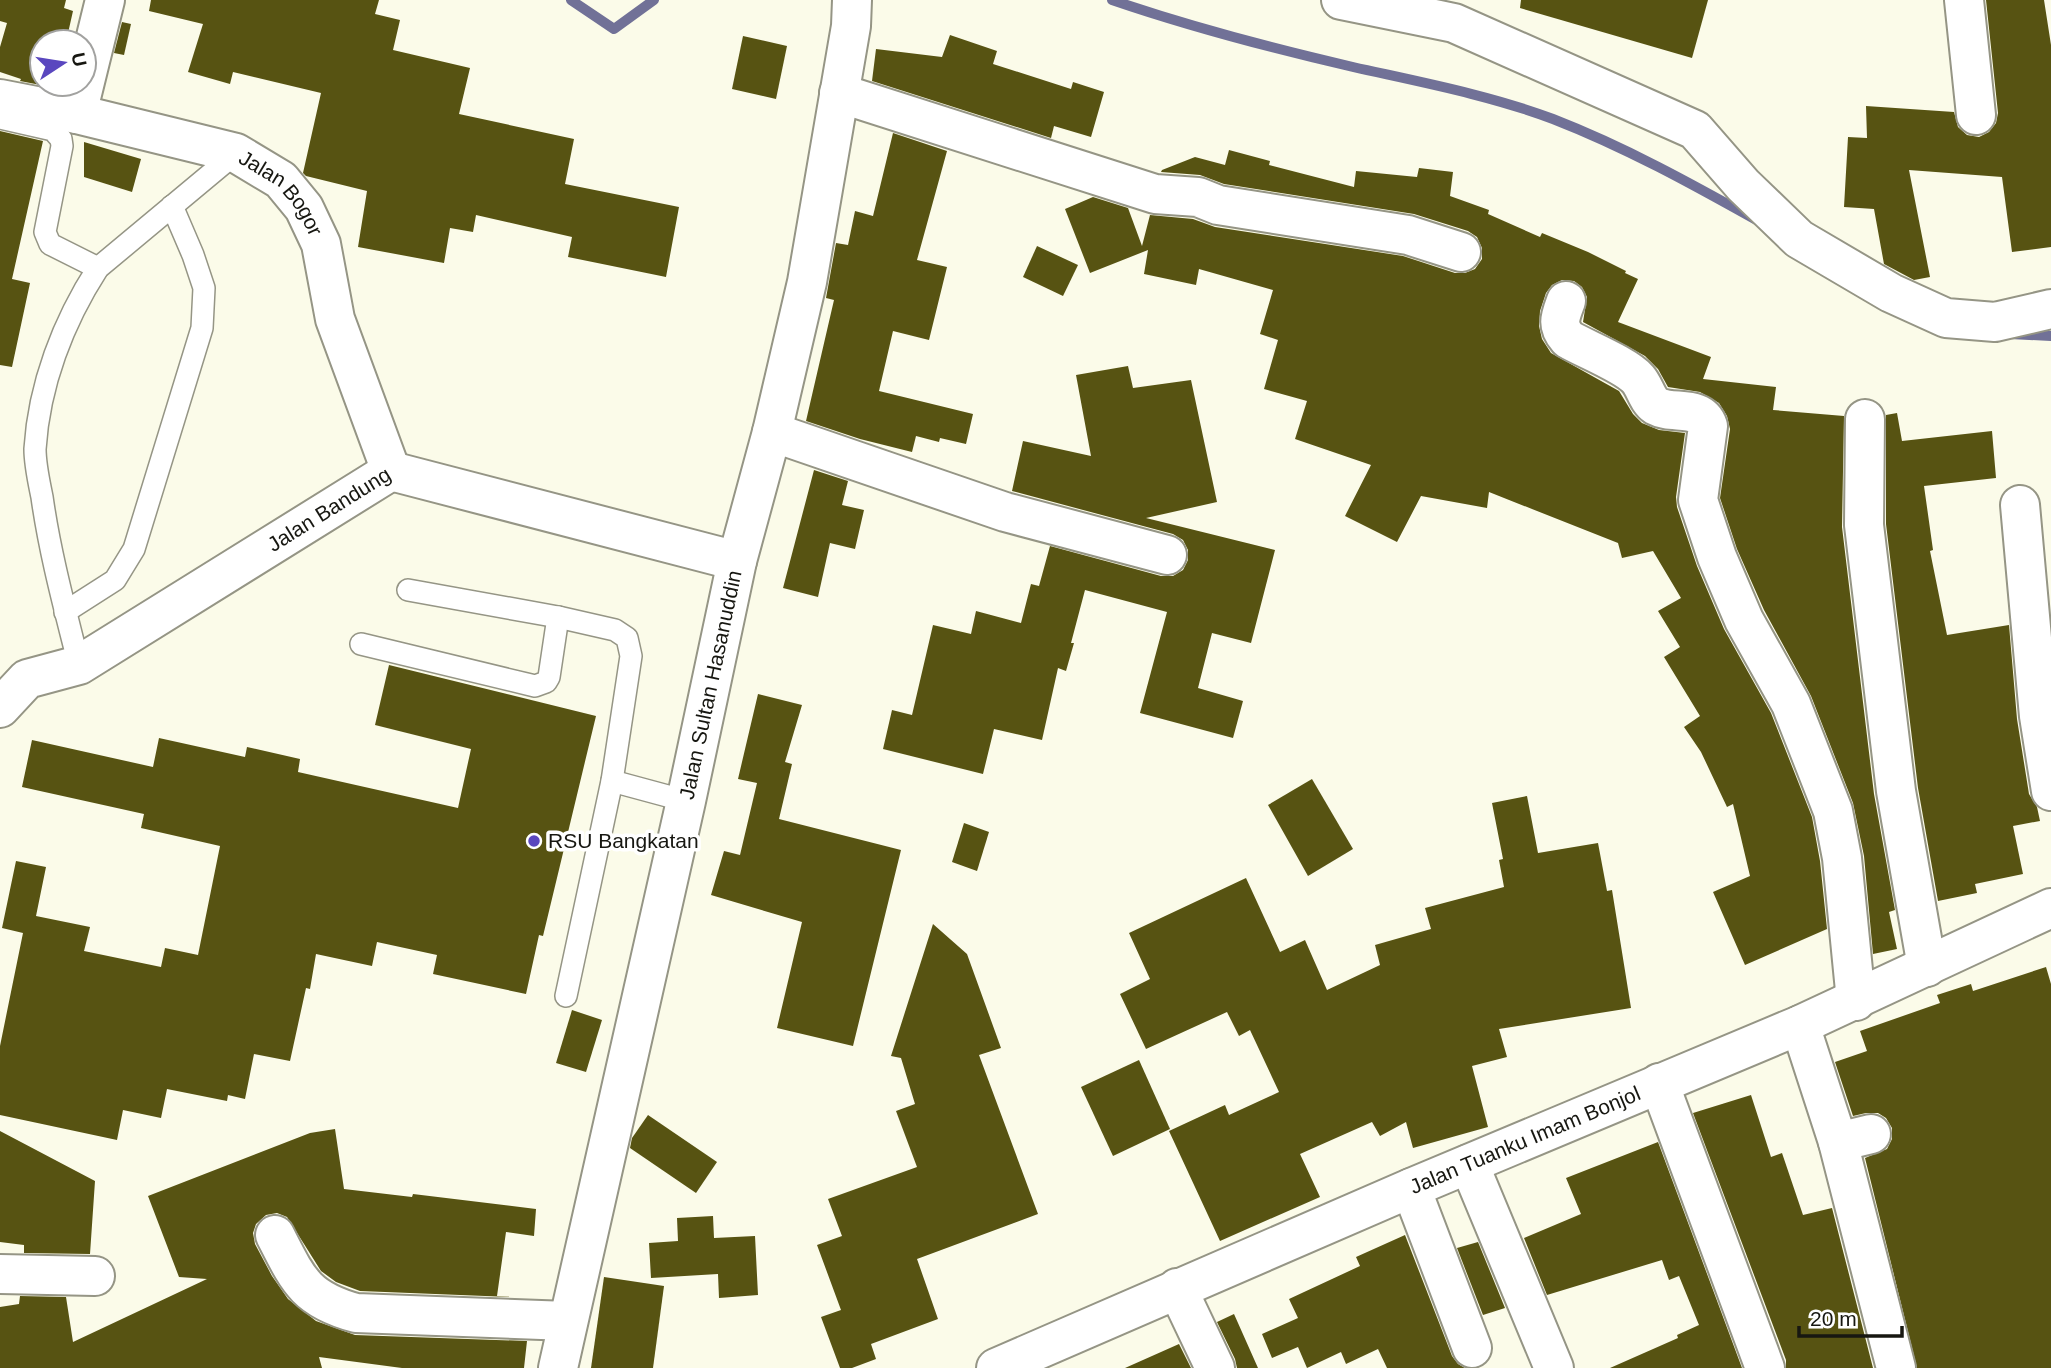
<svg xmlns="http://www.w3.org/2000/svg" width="2051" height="1368" font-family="Arial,sans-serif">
	<rect width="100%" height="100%" fill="#fbfbe9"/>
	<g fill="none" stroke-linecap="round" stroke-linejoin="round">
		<g stroke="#717197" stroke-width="10">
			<polyline points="571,0 614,29 654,0"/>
			<path d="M1112,0C1191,27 1271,48 1353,67C1420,82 1489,95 1553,119C1625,147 1692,184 1758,221"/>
			<polyline points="2010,334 2051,336"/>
		</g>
	</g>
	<g fill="#575312">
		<polygon points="0,0 66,0 64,8 73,11 66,42 42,42 42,84 56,84 56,88 20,81 21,79 0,72 0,47 7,23 0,21"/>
		<polygon points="151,0 379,0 375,14 400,20 393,50 470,68 459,114 574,139 565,184 679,207 666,277 568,257 572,237 476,215 473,232 450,228 444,263 358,247 367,191 306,176 303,173 321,93 233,72 230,84 188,72 203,24 149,11"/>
		<polygon points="1521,0 1708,0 1692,58 1520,8"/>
		<polygon points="1986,0 2044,0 2051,45 2051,247 2012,252 2002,177 1909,170 1930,277 1914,280 1884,264 1874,209 1844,207 1848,137 1867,138 1866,106 1954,112 1958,127 1967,135 1979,137 1989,132 1996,123 1998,113"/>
		<polygon points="122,22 131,24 124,55 114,53"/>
		<polygon points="950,35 997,51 993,64 1071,89 1073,82 1104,92 1091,137 1054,126 1051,138 872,81 876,49 942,57"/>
		<polygon points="743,36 787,46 776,99 732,89"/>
		<polygon points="0,131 43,141 12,279 30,283 12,367 0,365"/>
		<polygon points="893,133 947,151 917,260 947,267 929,340 893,331 879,391 973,414 966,444 940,438 939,442 916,436 912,452 860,439 806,421 834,300 826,298 836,243 848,245 855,211 873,216"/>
		<polygon points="84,142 141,159 132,192 84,177"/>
		<polygon points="1229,150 1270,161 1269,165 1354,187 1356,171 1417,177 1419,168 1453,172 1450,196 1489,210 1488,214 1540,237 1542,233 1588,252 1626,271 1625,273 1638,279 1618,322 1711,357 1703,379 1776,387 1773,410 1844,416 1842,527 1874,794 1895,910 1889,912 1897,949 1873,954 1864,856 1853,803 1811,696 1764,610 1737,549 1720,498 1730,429 1727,416 1719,403 1700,392 1668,387 1658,369 1645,356 1583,322 1587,297 1582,287 1574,281 1562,280 1552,285 1546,293 1540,311 1539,326 1542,339 1551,353 1619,391 1633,414 1642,423 1659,430 1685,433 1676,497 1677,507 1697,566 1724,629 1771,713 1812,817 1820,861 1827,929 1745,965 1713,892 1750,876 1733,804 1727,807 1701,752 1684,727 1700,716 1664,657 1680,647 1658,611 1681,598 1653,551 1622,558 1618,543 1489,492 1487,508 1421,496 1397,542 1345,516 1371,465 1295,439 1307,401 1264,389 1278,340 1260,334 1273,290 1199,269 1196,285 1144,274 1148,250 1090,273 1065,209 1093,197 1128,208 1142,246 1150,215 1193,219 1215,227 1403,256 1455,273 1465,273 1475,269 1482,259 1482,248 1477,237 1468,231 1414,214 1224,184 1200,175 1161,172 1162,170 1195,157 1225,165"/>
		<polygon points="1037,246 1078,265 1063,296 1023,277"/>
		<polygon points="1128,366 1133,388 1191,380 1217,502 1146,518 1275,550 1251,643 1212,633 1198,688 1243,701 1233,738 1140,713 1167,612 1085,590 1071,643 1074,643 1066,671 1058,668 1042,740 994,729 983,774 883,749 892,710 912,715 933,625 971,634 976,611 1021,623 1031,584 1039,586 1050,546 1161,576 1173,576 1183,570 1188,560 1188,550 1183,540 1173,534 1012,491 1023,441 1091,456 1076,375"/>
		<polygon points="1897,413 1902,441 1992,431 1996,478 1924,486 1933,550 1930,551 1947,635 2009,625 2017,719 2029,794 2037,807 2040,821 2013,826 2023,874 1975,884 1977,893 1938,901 1918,788 1886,524 1886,415"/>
		<polygon points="814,470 848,481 842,505 864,510 855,549 830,543 818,597 783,588"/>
		<polygon points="389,665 596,716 543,936 539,935 526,994 433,974 437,955 377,942 372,966 316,954 310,989 306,988 290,1061 254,1054 245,1099 228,1095 227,1101 167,1089 161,1118 123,1110 117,1140 0,1115 0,1046 23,933 2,928 16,861 46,867 36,916 90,927 84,951 161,967 165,948 198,955 220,846 141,828 144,814 22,787 32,740 153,767 159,738 245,757 247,747 300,759 298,772 458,808 471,749 375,725"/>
		<polygon points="758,694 802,705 785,762 792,764 779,819 901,850 853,1046 777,1028 802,922 711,895 724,851 740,855 757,783 738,779"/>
		<polygon points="1312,779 1353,849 1308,876 1268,805"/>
		<polygon points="1527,796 1538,853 1598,843 1607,891 1612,890 1631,1008 1499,1029 1507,1057 1472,1066 1488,1127 1413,1148 1406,1122 1380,1136 1372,1122 1300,1154 1320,1197 1220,1241 1169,1131 1225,1105 1229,1115 1279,1092 1250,1030 1239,1036 1227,1012 1146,1049 1120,994 1150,979 1129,933 1246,878 1280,952 1305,940 1327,990 1380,965 1375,945 1431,929 1425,908 1504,887 1499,860 1503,859 1492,803"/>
		<polygon points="964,823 989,832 977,871 952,862"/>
		<polygon points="933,924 967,954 1001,1048 979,1055 1038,1214 917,1259 938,1319 871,1344 876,1359 852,1368 840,1368 821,1317 841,1310 817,1245 842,1236 828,1199 917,1167 896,1111 915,1104 901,1058 891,1056"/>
		<polygon points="2046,967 2051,984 2051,1368 1917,1368 1865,1158 1887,1149 1892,1139 1892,1128 1886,1118 1878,1113 1866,1113 1853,1116 1835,1062 1867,1051 1860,1031 1940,1003 1937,995 1971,984 1973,991"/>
		<polygon points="572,1010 602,1020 586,1072 556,1063"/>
		<polygon points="1139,1060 1170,1129 1113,1156 1081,1087"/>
		<polygon points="1751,1095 1771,1157 1782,1153 1803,1215 1832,1208 1873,1368 1786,1368 1786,1360 1693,1113"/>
		<polygon points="648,1115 717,1162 696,1193 630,1148 632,1138"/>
		<polygon points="335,1129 344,1189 412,1197 413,1194 536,1209 534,1236 506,1232 497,1296 513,1297 360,1291 336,1282 321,1271 287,1217 277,1213 266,1215 256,1224 253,1233 255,1244 272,1276 288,1299 316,1321 355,1335 527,1341 524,1368 402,1368 319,1357 322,1368 0,1368 0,1307 19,1304 20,1296 66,1297 73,1342 207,1279 179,1277 148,1196 310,1133"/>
		<polygon points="0,1131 95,1181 90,1254 24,1253 24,1245 0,1242"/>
		<polygon points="1658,1142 1742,1368 1610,1368 1678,1338 1677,1335 1699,1325 1679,1276 1669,1280 1662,1260 1547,1295 1524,1238 1581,1214 1566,1178"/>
		<polygon points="713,1216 714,1238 755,1236 758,1295 719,1298 718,1274 651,1278 649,1243 678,1241 677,1218"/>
		<polygon points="1405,1235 1452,1356 1458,1364 1465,1368 1387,1368 1378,1349 1346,1364 1341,1352 1307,1368 1298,1347 1272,1358 1262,1334 1298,1318 1289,1299 1360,1266 1356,1257"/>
		<polygon points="1478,1242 1505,1308 1483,1315 1457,1248"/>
		<polygon points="604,1277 664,1286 653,1368 591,1368"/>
		<polygon points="1234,1314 1258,1368 1237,1368 1235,1359 1217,1322"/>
		<polygon points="1179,1344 1191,1368 1125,1368"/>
	</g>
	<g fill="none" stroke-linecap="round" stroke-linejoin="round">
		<defs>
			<g id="lane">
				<polyline points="0,118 53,130 61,139 62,146 45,232 50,244 98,268"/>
				<polyline points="408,590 558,617 615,630 627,638 631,656 612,781 566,996"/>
				<polyline points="65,612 115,580 134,549 202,328 204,288 193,255 172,206"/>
				<polyline points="361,644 535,686 546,682 549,677 558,617"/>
				<path d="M79,665C65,609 50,554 42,497C39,482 35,465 35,449C39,385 63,322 98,268L236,153"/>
				<polyline points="612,781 686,801"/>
			</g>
			<g id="street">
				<polyline points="1341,0 1454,23 1695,130 1743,185 1799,239 1891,293 1946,318 1995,322 2051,309"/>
				<polyline points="1964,0 1976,115"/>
				<polyline points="839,93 1155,194 1198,197 1218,205 1408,235 1461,252"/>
				<path id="s1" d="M0,99L77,114L236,153L281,180L304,208L321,244L335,319L391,471"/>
				<polyline points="77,114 105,0"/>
				<path d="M1566,301C1560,317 1556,325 1568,339C1585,349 1626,365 1638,379C1645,387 1647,400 1656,406C1672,415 1701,404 1708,426L1698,500L1717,557L1744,620L1791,704L1833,811L1842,858L1856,1001"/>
				<polyline points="1865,419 1864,525 1896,791 1927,967"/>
				<polyline points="772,432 1005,512 1167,555"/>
				<polyline points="2020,505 2039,716 2051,791"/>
				<path id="s2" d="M0,708L27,679L79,665L391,471L737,561"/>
				<polyline points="1800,1025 1838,1142 1896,1368"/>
				<polyline points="1659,1083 1765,1368"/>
				<polyline points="1838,1142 1871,1134"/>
				<polyline points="1469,1164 1554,1368"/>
				<polyline points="1411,1188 1472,1348"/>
				<path d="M275,1235C298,1280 305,1299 356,1313L568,1321"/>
				<polyline points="0,1274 95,1276"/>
				<polyline points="1177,1288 1215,1368"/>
			</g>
			<g id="primary">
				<path id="s3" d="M558,1368L686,801L737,561L772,432L807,282L851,26L852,0"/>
				<path id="s4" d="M996,1368L1411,1188L1800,1025L2051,908"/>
			</g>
		</defs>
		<use href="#lane" stroke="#959585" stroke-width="24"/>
		<use href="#street" stroke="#959585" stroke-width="42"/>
		<use href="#primary" stroke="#959585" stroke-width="42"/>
		<use href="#lane" stroke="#fff" stroke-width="21"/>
		<use href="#street" stroke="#fff" stroke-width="38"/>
		<use href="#primary" stroke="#fff" stroke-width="38"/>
	</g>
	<circle fill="#5a47bf" stroke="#fff" stroke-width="2.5" cx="534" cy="841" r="7"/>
	<g text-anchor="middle" stroke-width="7" stroke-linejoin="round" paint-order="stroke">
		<g font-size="21" fill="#171711" stroke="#fff">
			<text dy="7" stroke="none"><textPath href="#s1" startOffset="304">Jalan Bogor</textPath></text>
			<text dy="7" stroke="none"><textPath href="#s2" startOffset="388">Jalan Bandung</textPath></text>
			<text dy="7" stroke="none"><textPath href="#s3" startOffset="700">Jalan Sultan Hasanuddin</textPath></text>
			<text dy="7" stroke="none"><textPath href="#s4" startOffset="576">Jalan Tuanku Imam Bonjol</textPath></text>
		</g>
		<g font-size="21" fill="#171711" stroke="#fff" text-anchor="start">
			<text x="548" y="848">RSU Bangkatan</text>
		</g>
	</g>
	<g transform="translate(63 63) rotate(78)"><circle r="33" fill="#ffffff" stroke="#a2a2a0" stroke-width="2"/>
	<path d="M0-5L12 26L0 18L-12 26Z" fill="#5a47bf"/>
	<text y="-10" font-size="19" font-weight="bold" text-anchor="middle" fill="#171711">U</text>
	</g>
	<path d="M1799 1326v10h103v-10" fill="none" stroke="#171711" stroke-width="3.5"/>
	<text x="1810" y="1326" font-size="21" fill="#171711" stroke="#ffffff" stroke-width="5" paint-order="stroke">20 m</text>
</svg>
